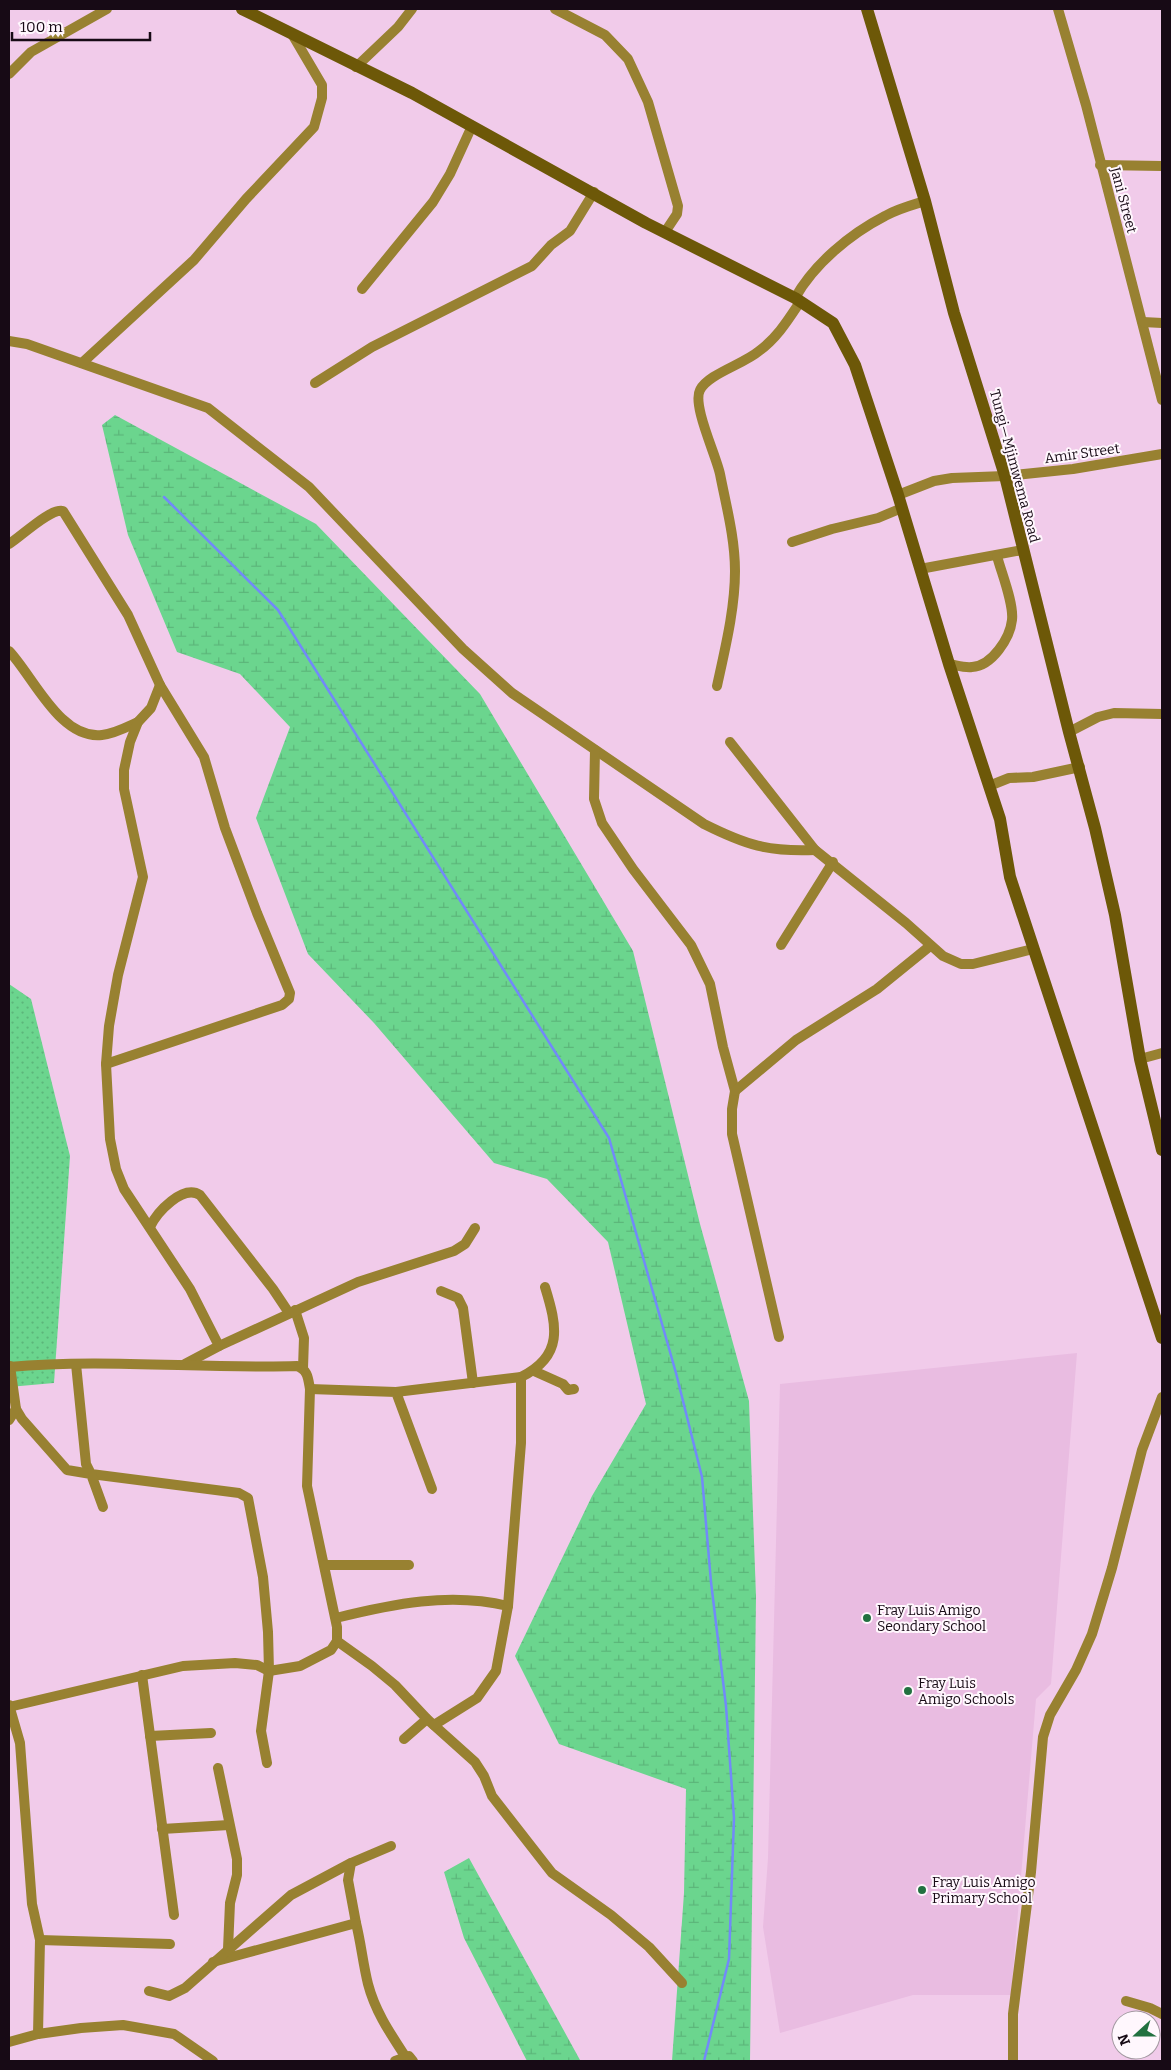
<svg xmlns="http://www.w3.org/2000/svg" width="1171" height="2070" font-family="Bitter,serif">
	<defs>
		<pattern id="grass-dots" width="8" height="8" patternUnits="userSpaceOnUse" patternTransform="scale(1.25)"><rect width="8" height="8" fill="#6bd58e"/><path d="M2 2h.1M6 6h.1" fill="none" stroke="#5cb67a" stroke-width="1.8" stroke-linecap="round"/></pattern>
		<pattern id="wetland-marsh" width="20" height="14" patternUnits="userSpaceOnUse" patternTransform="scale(1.25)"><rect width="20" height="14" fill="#6bd58e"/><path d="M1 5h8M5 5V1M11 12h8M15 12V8" fill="none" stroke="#5cb67a"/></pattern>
	</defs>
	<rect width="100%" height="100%" fill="#f1cbea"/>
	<polygon fill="#e9bce1" points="1077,1353 1051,1684 1036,1699 1011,1995 913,1995 780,2033 763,1927 768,1858 780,1384"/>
	<polygon fill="url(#grass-dots)" points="9,984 31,999 70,1156 54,1383 9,1387"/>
	<g fill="url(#wetland-marsh)">
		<polygon points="115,415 316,524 480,694 633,951 700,1224 749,1401 756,1597 750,2061 672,2061 684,1893 686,1789 559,1744 515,1656 592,1496 646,1404 608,1242 547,1179 494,1163 374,1023 308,954 256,818 290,727 240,674 177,652 128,535 102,425"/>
		<polygon points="469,1858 580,2060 581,2061 527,2061 464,1938 444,1872"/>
	</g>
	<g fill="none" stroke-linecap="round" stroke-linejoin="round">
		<polyline stroke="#7289f9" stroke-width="2.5" points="164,497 278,610 609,1138 676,1373 702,1477 711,1582 726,1706 734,1818 729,1959 704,2061"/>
		<g stroke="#988131" stroke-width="10">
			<polyline points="555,9 605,35 628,59 648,102 678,206 677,214 665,232"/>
			<polyline points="1058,9 1086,105 1162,400"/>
			<polyline points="356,67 398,27 412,9"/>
			<polyline points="9,74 31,52 107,9"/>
			<polyline points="1100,165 1162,166"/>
			<polyline points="362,289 433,202 450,174 472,126"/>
			<path d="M795,298C814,264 850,234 885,216C897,209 912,205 925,201"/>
			<polyline points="1143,322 1162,323"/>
			<path d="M9,341L27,344L208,408L309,487L463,649L512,693L704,824C746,845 768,852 815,850"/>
			<polyline points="82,363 194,260 246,199 314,127 322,98 322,85 292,34"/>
			<polyline points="315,383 372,347 532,266 551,245 570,231 594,192"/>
			<polyline points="898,495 934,481 952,478 1005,476 1073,469 1162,454"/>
			<polyline points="792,542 832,529 878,518 902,508"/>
			<path d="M9,544C22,536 50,508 63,511L128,615L160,685L204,757L225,828L257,913L290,993L289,999L282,1005L106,1064"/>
			<polyline points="920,569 1022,550"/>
			<path d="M9,651C33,676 60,740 102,735C114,734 127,727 138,722"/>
			<path d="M949,664C956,665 964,668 972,667C992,666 1010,638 1012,620C1014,603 1001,572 997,556"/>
			<polyline points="160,685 151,708 138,722 130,742 124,770 124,789 143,877 118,975 109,1026 106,1064 110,1139 116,1169 124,1189 190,1289 219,1346 185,1364"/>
			<path d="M717,686C725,649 735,609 735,571C735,538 726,505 720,474C716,455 692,405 700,390C708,374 744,364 759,351C777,338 788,320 800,302"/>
			<polyline points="1069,732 1098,717 1114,713 1162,714"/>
			<polyline points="730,742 815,850 906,923 943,956 961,964 973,964 1033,949"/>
			<polyline points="595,750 594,799 602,823 633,869 691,945 710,984 723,1047 735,1091 732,1109 732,1134 779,1337"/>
			<polyline points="989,786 1009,778 1033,777 1080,767"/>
			<polyline points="781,945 833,862"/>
			<polyline points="1140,1059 1162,1053"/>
			<polyline points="735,1091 796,1040 877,989 930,946"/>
			<path d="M150,1227C157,1212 183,1184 200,1195L273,1289L289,1313"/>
			<polyline points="441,1291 458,1298 463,1308 473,1383"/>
			<polyline points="295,1310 304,1338 303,1368"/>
			<polyline points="219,1346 358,1282 454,1251 465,1244 475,1228"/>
			<polyline points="76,1364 86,1464 91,1474 239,1493 248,1498 263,1577 268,1632 269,1671 261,1731 267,1763"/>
			<polyline points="10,1366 16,1409 22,1419 67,1470 91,1474 103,1507"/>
			<path d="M9,1367C104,1358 201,1369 297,1366C308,1370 308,1378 310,1389L307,1486L337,1627V1641L331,1650L300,1666L269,1671L257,1665L235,1663L183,1666L9,1707"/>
			<polyline points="534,1371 563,1384 568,1390 574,1389"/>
			<polyline points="310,1389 396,1392 432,1489"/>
			<path d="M396,1392L521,1377C564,1356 557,1326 545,1287"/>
			<polyline points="9,1420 16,1409"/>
			<polyline points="325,1565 409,1565"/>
			<path d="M336,1618C392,1604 450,1592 508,1606"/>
			<polyline points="337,1641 372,1666 395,1685 427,1719 475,1762 484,1776 492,1796 552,1873 611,1915 649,1947 682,1983"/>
			<polyline points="142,1675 174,1915"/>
			<polyline points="9,1705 20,1743 32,1904 40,1940 38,2034"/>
			<polyline points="434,1725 477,1698 496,1671 508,1606 521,1443 521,1377"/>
			<polyline points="150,1736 211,1733"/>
			<polyline points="404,1739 427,1719"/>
			<polyline points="218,1768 237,1859 237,1875 230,1903 228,1949"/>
			<polyline points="162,1829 229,1825"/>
			<polyline points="356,1923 348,1880 351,1863 391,1846"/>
			<polyline points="40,1940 170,1944"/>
			<path d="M213,1962L356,1923C361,1943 363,1964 368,1984C375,2011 390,2033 405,2056"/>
			<polyline points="149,1991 169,1996 185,1988 291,1895 351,1863"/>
			<polyline points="1126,2001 1150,2008 1162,2014"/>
			<polyline points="9,2042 38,2034 81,2028 123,2025 174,2034 213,2061"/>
			<polyline points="395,2061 409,2056 413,2061"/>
			<polyline points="1013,2061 1013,2014 1031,1872 1043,1737 1050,1715 1076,1670 1092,1634 1112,1568 1142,1450 1162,1397"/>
		</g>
		<g stroke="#6d5808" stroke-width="12">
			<polyline points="242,9 412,93 646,223 795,298 833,323 855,365 898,495 949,664 1000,819 1010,877 1162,1338"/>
			<polyline points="867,9 925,201 954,313 1005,476 1069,732 1095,828 1115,915 1140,1059 1162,1150"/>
		</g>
	</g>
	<g fill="#227140" stroke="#fff7fd" stroke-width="2">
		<circle cx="867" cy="1618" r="5"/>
		<circle cx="908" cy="1691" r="5"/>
		<circle cx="922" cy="1890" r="5"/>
	</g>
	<g text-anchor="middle" stroke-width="4" stroke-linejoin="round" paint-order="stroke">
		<g font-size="14" fill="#170a15" stroke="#fff7fd">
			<text transform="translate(1124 200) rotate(75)" y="5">Jani Street</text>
			<text transform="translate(1082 453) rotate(-8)" y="5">Amir Street</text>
			<text transform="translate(1015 466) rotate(75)" y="5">Tungi—Mjimwema Road</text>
		</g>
		<g font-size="14" fill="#170a15" stroke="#fff7fd" text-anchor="start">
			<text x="877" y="1615">Fray Luis Amigo<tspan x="877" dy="16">Seondary School</tspan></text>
			<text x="918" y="1688">Fray Luis<tspan x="918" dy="16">Amigo Schools</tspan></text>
			<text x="932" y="1887">Fray Luis Amigo<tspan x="932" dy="16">Primary School</tspan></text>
		</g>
	</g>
	<rect width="1171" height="2070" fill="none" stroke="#170a15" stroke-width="20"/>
	<g transform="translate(1136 2035) rotate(249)"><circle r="24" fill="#fff7fd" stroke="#a298a0"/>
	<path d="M0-4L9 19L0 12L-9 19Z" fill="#227140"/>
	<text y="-8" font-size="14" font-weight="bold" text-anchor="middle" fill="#170a15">N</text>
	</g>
	<path d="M12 32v8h138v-8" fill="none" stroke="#170a15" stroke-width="2.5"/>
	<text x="20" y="32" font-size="15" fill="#170a15" stroke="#fff7fd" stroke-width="4" paint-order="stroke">100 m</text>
</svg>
